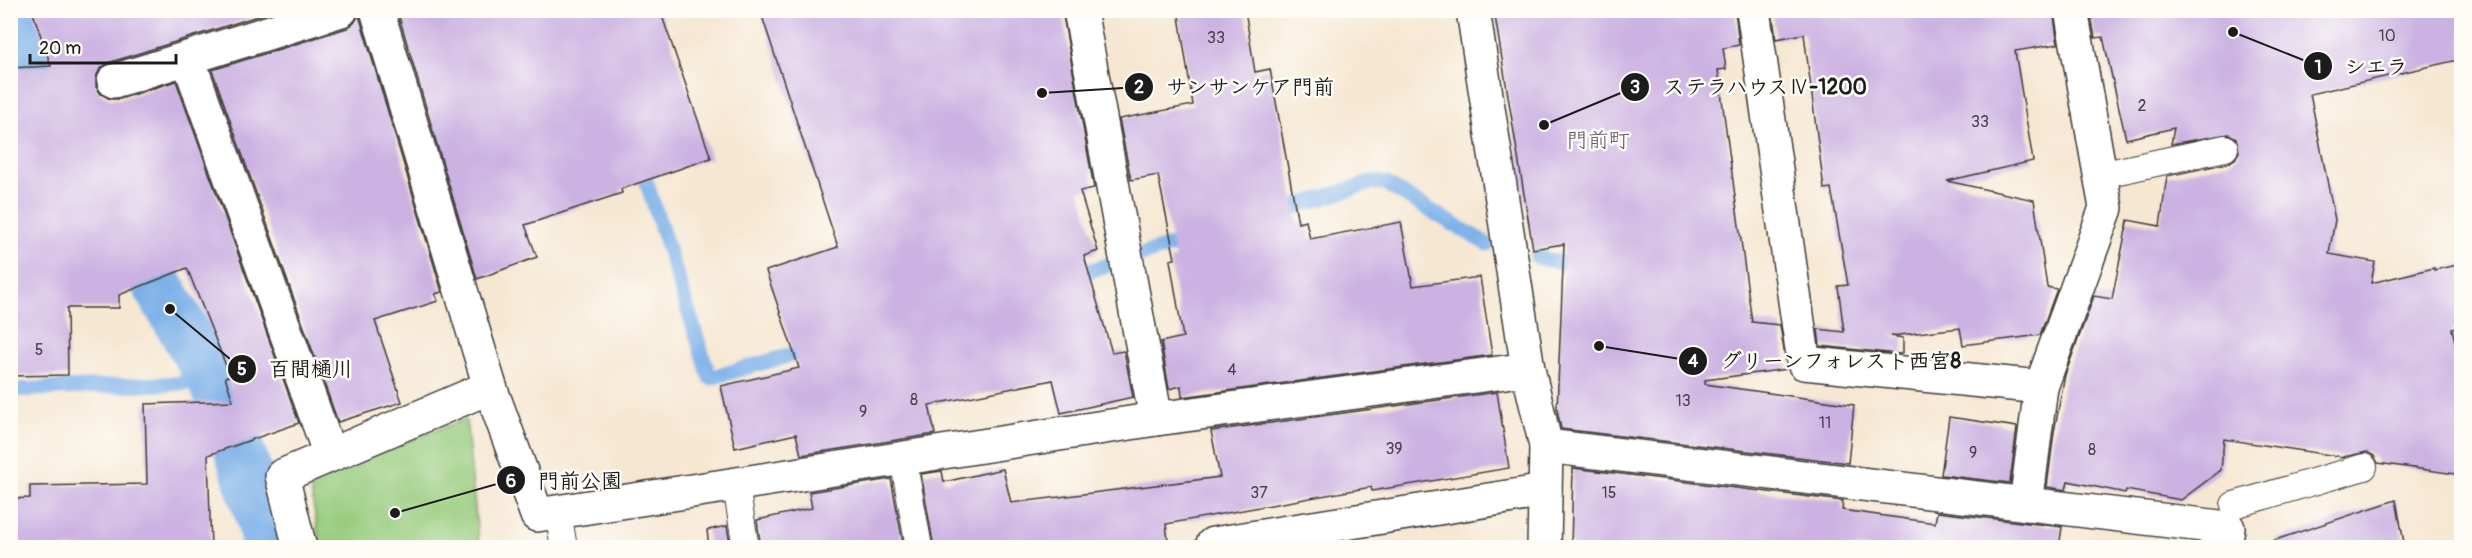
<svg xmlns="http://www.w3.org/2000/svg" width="2472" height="558" font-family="Pangolin,'Klee One',sans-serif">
	<rect width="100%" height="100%" fill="#fdfcf7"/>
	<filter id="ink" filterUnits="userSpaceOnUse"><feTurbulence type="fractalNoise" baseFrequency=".0167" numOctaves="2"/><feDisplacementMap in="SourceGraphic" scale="12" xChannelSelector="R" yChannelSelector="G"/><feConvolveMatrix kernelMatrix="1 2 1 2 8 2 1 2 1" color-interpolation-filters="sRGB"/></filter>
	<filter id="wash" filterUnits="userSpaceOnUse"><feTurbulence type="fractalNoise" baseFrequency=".008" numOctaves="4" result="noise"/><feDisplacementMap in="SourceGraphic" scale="24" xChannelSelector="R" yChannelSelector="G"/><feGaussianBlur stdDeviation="1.35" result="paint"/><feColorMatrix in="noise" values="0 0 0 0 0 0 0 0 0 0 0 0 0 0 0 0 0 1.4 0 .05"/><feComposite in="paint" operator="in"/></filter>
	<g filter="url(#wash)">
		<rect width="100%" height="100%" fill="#f6e7d2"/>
		<polygon fill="#96cb7c" stroke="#59744c" stroke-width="1.5" points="466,419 479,547 320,547 309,478"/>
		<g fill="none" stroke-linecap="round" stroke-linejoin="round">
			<g stroke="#7cb0e9" stroke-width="15">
				<polyline points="640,162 710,378 812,349"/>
				<polyline points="1275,213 1373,182 1386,184 1487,244"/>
				<polyline points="1537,257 1581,268"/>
				<polyline points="1069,277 1190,240"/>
				<polyline points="10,390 214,382"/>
			</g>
			<g stroke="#7cb0e9" stroke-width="51">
				<polyline points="14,10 70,129"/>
				<polyline points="120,220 214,382 227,411 261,517 267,548"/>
			</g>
		</g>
		<g id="blocks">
			<g fill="#ccb2e2">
				<polygon points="32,10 277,10 108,63 100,69 96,77 96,87 101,94 110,99 120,99 176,81 299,423 208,455 211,548 10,548 10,499 30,498 30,486 147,484 145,404 233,401 225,377 230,376 187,268 119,295 119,308 67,308 68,375 10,376 10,68 51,66"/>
				<polygon points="397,10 660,10 711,158 621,189 622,193 525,225 537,257 477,279"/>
				<polygon points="760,10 1062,10 1094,188 1080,191 1098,251 1084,256 1112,353 1124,351 1133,397 1061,413 1053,380 929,405 935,434 801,455 796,434 735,448 721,386 799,368 766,271 838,247"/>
				<polygon points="1178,10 1245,10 1255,72 1270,69 1298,223 1306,221 1310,239 1401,222 1413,286 1480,277 1492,355 1182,397 1181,386 1169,389 1161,342 1183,337 1170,260 1175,259 1158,175 1131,180 1119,119 1193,105"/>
				<polygon points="1494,10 1735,10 1739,45 1723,48 1726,69 1718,70 1752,322 1780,325 1787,369 1705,380 1705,384 1854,405 1848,463 1561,429 1557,409 1564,244 1533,249"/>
				<polygon points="1772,10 2053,10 2058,44 2015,51 2033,161 1947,181 2034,200 2047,287 2057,289 2040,335 1963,345 1960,328 1891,336 1903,338 1903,353 1898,354 1820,346 1818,329 1844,332 1838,286 1848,285 1831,188 1824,189 1804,34 1776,39"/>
				<polygon points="2090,10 2462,10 2462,59 2310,94 2335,220 2329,254 2375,262 2371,283 2434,268 2434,270 2462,264 2462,327 2452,329 2462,370 2462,475 2378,463 2374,456 2367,452 2343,457 2224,439 2221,470 2181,500 2126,490 2125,493 2068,481 2066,490 2047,487 2054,432 2065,375 2094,296 2112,299 2128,220 2160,226 2167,176 2228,163 2235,159 2239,152 2236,138 2229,134 2171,144 2174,128 2126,139 2103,37 2095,38"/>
				<polygon points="359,15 442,292 435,294 438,301 375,321 402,402 338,422 212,70 347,28 354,23"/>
				<polygon points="1497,392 1509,468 1372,491 1371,487 1166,524 1169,548 934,548 921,474 942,471 944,482 1003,469 1011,503 1220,477 1211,431"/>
				<polygon points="1949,417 2017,427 2010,483 1941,475"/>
				<polygon points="1573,468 1843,501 1842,510 1935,523 1937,512 2062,527 2059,548 1571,548"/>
				<polygon points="891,479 904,548 761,548 757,520 812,508 809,492"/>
				<polygon points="2396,500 2405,548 2276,548 2275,540"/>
				<polygon points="727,526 731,548 709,548 707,530"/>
			</g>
		</g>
	</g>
	<g filter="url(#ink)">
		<use href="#blocks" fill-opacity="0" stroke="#3d3a37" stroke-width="1.5"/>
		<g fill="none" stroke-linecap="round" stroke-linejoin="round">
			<defs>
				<g id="lane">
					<polyline points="2100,175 2225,148"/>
					<polyline points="903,459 919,547"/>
					<polyline points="736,486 746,548"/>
					<polyline points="2234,505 2364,467"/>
					<polyline points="558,512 564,548"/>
				</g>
				<g id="street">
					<polyline points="377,10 490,387 537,515 1156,419 1528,369"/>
					<polyline points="1080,10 1156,419"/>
					<polyline points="1473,10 1528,369 1546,446 1544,548"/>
					<polyline points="1753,10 1804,363 2041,387"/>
					<polyline points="188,59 330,455"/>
					<polyline points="114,81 341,10"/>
					<polyline points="1546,446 2228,528 2225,548"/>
					<polyline points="2026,504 2041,387 2106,208 2071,10"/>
					<polyline points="300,548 282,476 490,387"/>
					<polyline points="1213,548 1213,544 1545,491"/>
				</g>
			</defs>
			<use href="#lane" stroke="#3d3a37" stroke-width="28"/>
			<use href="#street" stroke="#3d3a37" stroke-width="36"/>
			<use href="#lane" stroke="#fff" stroke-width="26"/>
			<use href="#street" stroke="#fff" stroke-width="33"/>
		</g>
	</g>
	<g text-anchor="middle" stroke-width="5" stroke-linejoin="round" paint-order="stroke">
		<g font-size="16" fill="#48424e">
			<text x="2387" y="41">10</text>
			<text x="1216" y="43">33</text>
			<text x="2142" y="111">2</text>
			<text x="1980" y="127">33</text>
			<text x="39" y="355">5</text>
			<text x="1232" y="375">4</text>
			<text x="914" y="405">8</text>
			<text x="1683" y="406">13</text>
			<text x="863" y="417">9</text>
			<text x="1825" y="428">11</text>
			<text x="1394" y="454">39</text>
			<text x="2092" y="455">8</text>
			<text x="1973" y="458">9</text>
			<text x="1259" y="498">37</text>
			<text x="1609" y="498">15</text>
		</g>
		<g font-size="21" fill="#5a5061" stroke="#fdfcf7">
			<text x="1598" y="147">門前町</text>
		</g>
	</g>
	<path fill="none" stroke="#1c1c1c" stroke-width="2" d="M2233 32L2318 66M1042 93L1139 87M1544 125L1635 87M1599 346L1693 361M170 309L242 369M395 513L511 480"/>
	<g fill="#1c1c1c" stroke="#fdfcf7" stroke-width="2">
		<circle cx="2233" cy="32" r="6"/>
		<circle cx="1042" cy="93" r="6"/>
		<circle cx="1544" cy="125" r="6"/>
		<circle cx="1599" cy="346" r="6"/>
		<circle cx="170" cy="309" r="6"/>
		<circle cx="395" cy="513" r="6"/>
		<circle cx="2318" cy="66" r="15"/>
		<circle cx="1139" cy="87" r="15"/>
		<circle cx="1635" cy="87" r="15"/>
		<circle cx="1693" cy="361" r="15"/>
		<circle cx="242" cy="369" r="15"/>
		<circle cx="511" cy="480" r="15"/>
	</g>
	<g font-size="18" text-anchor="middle" font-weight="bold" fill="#fff">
		<text x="2318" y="73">1</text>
		<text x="1139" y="93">2</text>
		<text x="1635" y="93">3</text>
		<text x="1693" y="367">4</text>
		<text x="242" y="375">5</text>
		<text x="511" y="487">6</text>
	</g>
	<g font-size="21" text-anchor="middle" font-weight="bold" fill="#1c1c1c" stroke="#fdfcf7" stroke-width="5" stroke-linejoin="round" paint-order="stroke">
		<text x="2376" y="74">シエラ</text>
		<text x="1250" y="94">サンサンケア門前</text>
		<text x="1765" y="94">ステラハウスⅣ-1200</text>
		<text x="1841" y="368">グリーンフォレスト西宮8</text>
		<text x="311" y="376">百間樋川</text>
		<text x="580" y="488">門前公園</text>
	</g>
	<rect width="2472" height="558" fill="none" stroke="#fdfcf7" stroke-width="36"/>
	<path d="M30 54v9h146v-9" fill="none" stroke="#1c1c1c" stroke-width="3"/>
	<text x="39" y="54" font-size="18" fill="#1c1c1c" stroke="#fdfcf7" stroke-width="4.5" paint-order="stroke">20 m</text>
</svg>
